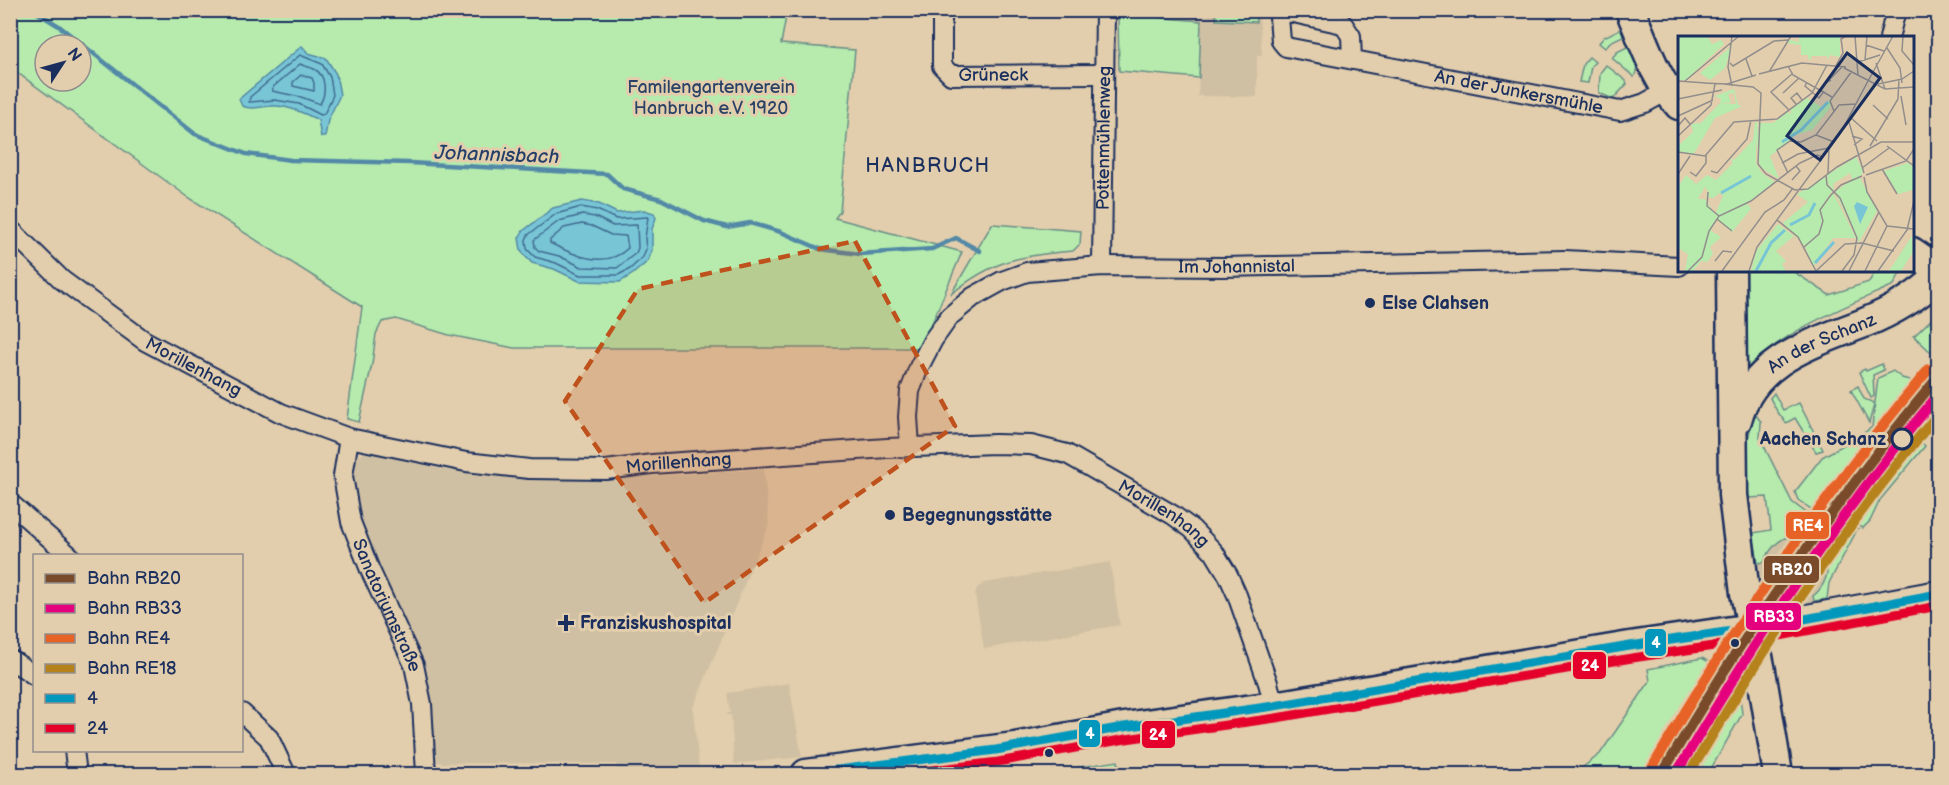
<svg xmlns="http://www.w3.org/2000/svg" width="1949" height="785" font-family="'Balsamiq Sans',sans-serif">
	<rect width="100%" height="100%" fill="#e2ceac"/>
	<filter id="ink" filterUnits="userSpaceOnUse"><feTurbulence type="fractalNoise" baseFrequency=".0167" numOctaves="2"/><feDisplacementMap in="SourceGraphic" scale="12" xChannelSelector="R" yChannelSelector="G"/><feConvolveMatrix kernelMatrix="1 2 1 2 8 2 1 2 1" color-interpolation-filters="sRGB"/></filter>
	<g filter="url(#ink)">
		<g fill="#d0c0a3">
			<polygon points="1118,11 1259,11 1262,55 1257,55 1257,97 1198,96 1201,21 1118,14"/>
			<polygon points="1938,361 1938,407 1922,426 1829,562 1828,574 1821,589 1813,596 1814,601 1800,605 1761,576 1758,563 1764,561 1770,550 1777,542 1788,535 1802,534 1881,430"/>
			<polygon points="368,452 447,470 534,480 595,480 764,469 769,525 693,708 699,768 618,772 616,764 442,763 436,761 433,717 424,671 361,525 352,489 354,463 360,455"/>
			<polygon points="1110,562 1120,625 984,649 975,595 977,588 984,583"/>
			<polygon points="1718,667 1734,677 1680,774 1653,774"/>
			<polygon points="789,683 802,757 734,764 731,715 727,715 727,713 730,713 727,693"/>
		</g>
		<g fill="#b6ebad" stroke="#688d86" stroke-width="1.5" fill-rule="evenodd">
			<path d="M11,10L787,11L781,44L855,50L840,211L835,218L962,252L927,335L917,348H514L449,335L396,319L382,322L376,334L372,364L359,422L347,419L362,307L188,197L11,68L10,37L13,35L11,34ZM45,45H81V81H45Z"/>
			<polygon points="1216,11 1255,11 1256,22 1216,20"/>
			<polygon points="1118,14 1201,21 1199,78 1119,71"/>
			<polygon points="1622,28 1625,35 1610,42 1605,48 1599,43 1604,37"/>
			<path d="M1629,46C1635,57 1640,65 1634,77L1612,58L1617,52Z"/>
			<polygon points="1589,57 1595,62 1591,66 1588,83 1579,82 1583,64"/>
			<polygon points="1606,65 1626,81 1627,84 1613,99 1599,93 1600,73"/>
			<path d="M992,224L1081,231L1080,244L1073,251C1019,256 995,259 951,294Z"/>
			<path d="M1744,270H1791L1829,295L1869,282L1876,270H1895L1900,273L1894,285C1842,308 1787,329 1745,370Z"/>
			<polygon points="1938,313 1938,359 1914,336"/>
			<polygon points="1882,364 1884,370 1873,375 1874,396 1871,398 1859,372 1865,369 1866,371"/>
			<polygon points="1893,371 1902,378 1920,383 1817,513 1798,500 1795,492 1822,457 1861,435 1872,427 1878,378"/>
			<polygon points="1858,386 1864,399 1872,402 1874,405 1869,423 1851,390"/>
			<polygon points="1774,393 1783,410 1799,403 1823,450 1816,452 1795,418 1786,423 1777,411 1770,398"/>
			<path d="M1938,407V421L1934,429H1932L1921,442L1925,446L1880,500L1870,521L1863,528L1860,526L1857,530L1829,583L1827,599L1814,601L1813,596C1828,584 1830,568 1826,550Z"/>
			<path d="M1756,415L1761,422L1760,438L1792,502L1813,518L1802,534C1783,535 1772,544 1764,562L1758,563L1753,533L1771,530L1767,497L1749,498L1744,458L1750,430Z"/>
			<polygon points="1702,658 1718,667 1652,774 1574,774 1600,754 1650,681 1648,669"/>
			<polygon points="1734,677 1738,678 1742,714 1708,774 1680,774"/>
			<polygon points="1118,761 1119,774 1035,774"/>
		</g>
		<g fill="#78c5d6" stroke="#5389a6" stroke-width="1.5">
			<path d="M302,46L308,53L326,58L336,74L340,95L328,120L325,137H321L318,120C304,113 291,107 276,106C263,105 254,111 242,106L239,99Z"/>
			<polygon points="582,201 599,204 617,213 644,210 654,213 656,218 652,229 652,250 648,261 633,274 620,282 579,281 554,269 532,263 525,256 521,250 519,238 523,231 553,208"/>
		</g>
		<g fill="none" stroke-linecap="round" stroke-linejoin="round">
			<g stroke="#406b8e" stroke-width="1.5">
				<polygon points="300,55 322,64 330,77 333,95 324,114 321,115 299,104 275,100 249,102 250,97"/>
				<path d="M300,64C304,66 310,67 314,69C327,75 326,94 320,104L301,97L272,91L273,87Z"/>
				<polygon points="301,75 312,78 314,83 314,91 293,86 293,82"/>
				<polygon points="581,207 597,210 616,219 648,217 645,238 646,249 643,257 630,269 618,275 580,275 556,263 535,257 527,249 526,240 528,235 556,214"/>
				<polygon points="582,215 595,217 613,226 637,225 638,248 636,253 617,268 582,267 559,256 539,251 535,247 534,240 559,221"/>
				<path d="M582,224L592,226L611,235L626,236L628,248C606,270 573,255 550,243V240L564,228Z"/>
			</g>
			<polyline stroke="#5389a6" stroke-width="4.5" points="33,10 59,26 195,134 246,154 291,160 410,163 607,174 623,189 661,199 704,221 727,227 750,223 781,232 820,249 860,254 932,249 956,238 980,251"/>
			<defs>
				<g id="street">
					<path id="s1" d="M942,10V66L951,75L1104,74"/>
					<polyline points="1889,38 1896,10"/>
					<path id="s2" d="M1352,60L1351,36L1343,24L1289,12L1279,17L1281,41L1286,47L1620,111L1645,103L1676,86"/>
					<path id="s3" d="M10,229L62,280L145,341L281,413L349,438L466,462L529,469L606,470L652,464L887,448L995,444L1031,445L1067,454L1173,515L1192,529L1214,552L1228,575L1237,595L1268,683L1274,706"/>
					<path id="s4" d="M1102,266L1105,10"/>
					<path id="s5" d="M349,438L343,476L351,522L370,570L414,665L422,704L426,774"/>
					<path id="s6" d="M910,447L908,417L910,391L919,367L933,340L950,316L973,297L1002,281L1027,272L1102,266L1224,267L1565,260L1679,266"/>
					<polyline points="10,503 70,556"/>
					<polyline points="10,659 34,675"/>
					<polyline points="242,713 269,738 286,774"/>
					<polyline points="74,750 77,774"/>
					<polyline points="951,755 952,774"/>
				</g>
				<polyline id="secondary" points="1752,628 1938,594"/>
				<g id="primary">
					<path d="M1630,10C1644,42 1655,79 1679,105"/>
					<polyline points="1912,252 1938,270"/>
					<polyline points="1731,270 1733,495 1745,593 1761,671 1778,774"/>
					<path id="s7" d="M1737,420C1752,360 1814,343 1864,323C1891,312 1917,297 1938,277"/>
					<polyline points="806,774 1015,747 1124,727 1274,706 1630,646 1752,628"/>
				</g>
			</defs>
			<use href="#street" stroke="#1b2f5e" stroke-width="22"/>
			<use href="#secondary" stroke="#1b2f5e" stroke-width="30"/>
			<use href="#primary" stroke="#1b2f5e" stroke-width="33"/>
			<use href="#street" stroke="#e2ceac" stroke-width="18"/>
			<use href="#secondary" stroke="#e2ceac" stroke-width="26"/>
			<use href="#primary" stroke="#e2ceac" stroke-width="28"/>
			<defs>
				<polyline id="bus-1" points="806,774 996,750 1124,727 1274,706 1630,646 1767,626 1938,594"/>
				<polyline id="bus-2" points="898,774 998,762 1126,739 1276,718 1632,658 1769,638 1938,606"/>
			</defs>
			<use href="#bus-1" stroke="#e2ceac" stroke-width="14"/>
			<use href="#bus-2" stroke="#e2ceac" stroke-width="14"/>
			<use href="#bus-1" stroke="#0497bd" stroke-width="9"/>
			<use href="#bus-2" stroke="#e4002b" stroke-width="9"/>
			<defs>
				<path id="rail-1" d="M1662,774C1743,634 1834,502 1938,377"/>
				<path id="rail-2" d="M1676,774C1753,641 1839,514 1938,395"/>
				<path id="rail-3" d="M1652,768C1733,627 1824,494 1929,369"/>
				<path id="rail-4" d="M1689,774C1763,648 1844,526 1938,414"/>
			</defs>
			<use href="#rail-1" stroke="#e2ceac" stroke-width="15"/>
			<use href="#rail-2" stroke="#e2ceac" stroke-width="15"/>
			<use href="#rail-3" stroke="#e2ceac" stroke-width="15"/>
			<use href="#rail-4" stroke="#e2ceac" stroke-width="15"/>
			<use href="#rail-1" stroke="#7a4b2a" stroke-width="10"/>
			<use href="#rail-2" stroke="#e5007d" stroke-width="10"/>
			<use href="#rail-3" stroke="#e76225" stroke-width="10"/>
			<use href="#rail-4" stroke="#b5821c" stroke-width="10"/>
		</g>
	</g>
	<path fill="#bf511c" fill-opacity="0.2" stroke="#bf511c" stroke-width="4.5" stroke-dasharray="12 8" stroke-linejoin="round" d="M855,241L955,426L704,603L565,401L638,289Z"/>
	<g fill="#1b2f5e" stroke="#e2ceac" stroke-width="2">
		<circle cx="1370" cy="303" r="6"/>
		<circle cx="890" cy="515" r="6"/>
		<path d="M563 614h6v6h6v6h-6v6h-6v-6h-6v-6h6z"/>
		<circle cx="1735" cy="643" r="5"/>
		<circle cx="1049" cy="753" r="5"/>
	</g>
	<circle fill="#e2ceac" stroke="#1b2f5e" stroke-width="3" cx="1902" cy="439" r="10"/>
	<g text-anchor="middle" stroke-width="6" stroke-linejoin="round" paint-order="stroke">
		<g font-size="18" fill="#1b2f5e" stroke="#e2ceac">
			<text dy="6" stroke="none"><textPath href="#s1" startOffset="111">Grüneck</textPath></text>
			<text dy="6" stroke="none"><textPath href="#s2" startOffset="374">An der Junkersmühle</textPath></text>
			<text dy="6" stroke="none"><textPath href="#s4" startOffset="128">Pottenmühlenweg</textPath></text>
			<text dy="6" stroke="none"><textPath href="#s6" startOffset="441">Im Johannistal</textPath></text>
			<text dy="6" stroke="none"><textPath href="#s7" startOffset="120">An der Schanz</textPath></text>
			<text dy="6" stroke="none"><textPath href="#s3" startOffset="231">Morillenhang</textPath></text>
			<text dy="6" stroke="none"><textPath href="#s3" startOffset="735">Morillenhang</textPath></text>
			<text dy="6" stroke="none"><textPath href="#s3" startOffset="1239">Morillenhang</textPath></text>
			<text dy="6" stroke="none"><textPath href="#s5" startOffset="176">Sanatoriumstraße</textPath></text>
		</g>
		<g font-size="18" fill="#2a4266" stroke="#e2ceac">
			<text x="711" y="93">Familengartenverein<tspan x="711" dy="21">Hanbruch e.V. 1920</tspan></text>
		</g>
		<g font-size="18" font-weight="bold" fill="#1b2f5e" stroke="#e2ceac" text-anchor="start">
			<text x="1382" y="309">Else Clahsen</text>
			<text x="902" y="521">Begegnungsstätte</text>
			<text x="580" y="629">Franziskushospital</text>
		</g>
		<g font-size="18" font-weight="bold" fill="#1b2f5e" stroke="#e2ceac" text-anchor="end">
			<text x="1886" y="445">Aachen Schanz</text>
		</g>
		<g font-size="20" font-style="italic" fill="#243e6a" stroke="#e2ceac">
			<text transform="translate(497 154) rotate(2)" y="7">Johannisbach</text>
		</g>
		<g font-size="20" letter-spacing="1.5" fill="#1b2f5e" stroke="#e2ceac">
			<text x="928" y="172">HANBRUCH</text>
		</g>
	</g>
	<g transform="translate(1678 36)">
		<rect width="236" height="236" fill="#e2ceac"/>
		<path d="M0,0H29L34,8L43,4L46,8L8,44H0ZM121,0H162V21L152,19L149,24V20H134L131,25L130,19H123V9L109,7L111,4L121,6ZM54,10L47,32L32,44L22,37ZM56,53L60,69L64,70L37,82L15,119L0,115V110L15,96L13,88L23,87L41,68H58L56,57L50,58L53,67L42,68L43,63L37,60ZM129,62L144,71L153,62L152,72L134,94L138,98L133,94L104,104H114L92,120L101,143L82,131L78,104V127L84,137L97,146L69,167L73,173L54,196L38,183L33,195L43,201L32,211L35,218L29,226L23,225L15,235H7L10,218L0,212V151L8,139L18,148L29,139L38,144L55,127L52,122L56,124L75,104L77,86L80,87L79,99L82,87H95L110,76L113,78V73ZM27,151L30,155L28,161L35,162L42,157L45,160L37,178L27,163H20ZM178,121L185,135L182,142L199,175L181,206L157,156L174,143L172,137L155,148L156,154L150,150L149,139ZM230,127L235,131V154L220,158L206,135ZM147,141L154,155L142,174L155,157L178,202H155L135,231L127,210L105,187L130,166L119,158ZM100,188L116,200L98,215L108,225L104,228L108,235H73L78,215ZM234,200L235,216L223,235H211Z" fill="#b6ebad" fill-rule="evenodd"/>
		<path d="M179,166L190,171L182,188L176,170Z" fill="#78c5d6"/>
		<path fill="none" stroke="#78c5d6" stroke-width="3" d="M104,106L123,94L150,66M43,157L73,140M112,189L131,179L137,167M137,227L156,206M78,235L93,207L107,194"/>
		<path fill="none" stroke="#928e8d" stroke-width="1.5" d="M54,0L50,31L54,50M177,0L180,39M225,0L224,15L236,29M188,9L206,15M209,12L222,32L224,47M68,23L74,40M187,24L189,0M180,26L202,19M52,27L55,30L96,5L110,4M198,27L207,53M110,30L115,39L154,61M157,31L165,17L163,3L168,0M166,32L207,53L236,51M91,36L113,0M81,38L124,27L168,31M153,44L149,46L164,31M0,45L28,47M7,45L61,0M190,45L215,0M129,46L127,50L141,62L146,55M25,47L49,48L78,39M45,48L75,51L83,57L80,128L88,138L117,154L130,153L159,131L203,106H236M200,48L224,43L236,35M105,57L121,42M223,60L228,89M0,63L44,54M118,68L113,62L119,57L124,64M195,69L210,83M111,74L93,56L114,38M156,75L152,65L174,35M0,80L35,64M173,82L199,105M170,83L186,137M0,90L7,82L12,88M138,99L156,106M0,100L33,69L37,48M174,100L184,103L176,109M192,110L220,63L221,43M209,110L236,130M0,116L27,120L56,86L99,83L134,57L149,29M104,127L120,118L151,112L150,137M184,132L211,112M204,133L219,158M33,135L39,137L69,103L73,84M12,136L18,140L28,127V119M110,137L99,114L112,105L123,106L138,99L161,69L178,68M0,138L12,120M148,139L149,149L162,162L179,202L176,219L164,235M188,139L228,125L236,113M186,141L189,156L209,190L236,193M114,144L122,135L118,130M30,156L29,170L41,180M39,183L54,195M99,184L120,201L138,235M126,211L141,198L145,185L142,174L152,160L163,149L184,140M37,225L45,215L54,216M10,235L24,221L31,195L41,180L73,165L122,127L139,119L145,121M44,235L87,176L106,164L115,152M71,235L79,211L162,98L190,45M138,235L167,208L184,207L216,215M171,235L201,176M187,235L209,190M200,235L229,194L236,165"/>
		<path fill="#1b2f5e" fill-opacity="0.15" stroke="#1b2f5e" stroke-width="3" d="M169,17L202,42L142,124L109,100Z"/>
		<rect width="236" height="236" fill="none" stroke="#1b2f5e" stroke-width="3"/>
	</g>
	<g stroke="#e2ceac" stroke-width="2">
		<rect x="1785" y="511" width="45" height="29" rx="6" fill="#e76225"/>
		<rect x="1763" y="555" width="57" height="29" rx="6" fill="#7a4b2a"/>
		<rect x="1745" y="602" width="57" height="29" rx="6" fill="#e5007d"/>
		<rect x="1644" y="628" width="23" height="29" rx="6" fill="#0497bd"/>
		<rect x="1572" y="651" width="35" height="29" rx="6" fill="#e4002b"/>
		<rect x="1078" y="719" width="23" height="29" rx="6" fill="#0497bd"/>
		<rect x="1141" y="720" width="35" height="29" rx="6" fill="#e4002b"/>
	</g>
	<g font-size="16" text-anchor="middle" font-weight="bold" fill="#fff">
		<text x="1808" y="531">RE4</text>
		<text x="1792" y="575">RB20</text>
		<text x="1774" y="622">RB33</text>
		<text x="1656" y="648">4</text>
		<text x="1590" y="671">24</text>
		<text x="1090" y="739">4</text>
		<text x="1158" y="740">24</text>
	</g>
	<rect width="1949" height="785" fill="none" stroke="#e2ceac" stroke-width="36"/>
	<rect x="18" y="18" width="1913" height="749" fill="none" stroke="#1b2f5e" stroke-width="2" filter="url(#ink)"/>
	<rect x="33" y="554" width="210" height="198" fill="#e2ceac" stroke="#928e8d" stroke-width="1.5"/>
	<rect x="45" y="574" width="30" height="9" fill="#7a4b2a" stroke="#928e8d" stroke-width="1.5"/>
	<text x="87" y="584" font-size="18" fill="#1b2f5e">Bahn RB20</text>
	<rect x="45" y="604" width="30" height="9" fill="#e5007d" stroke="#928e8d" stroke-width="1.5"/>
	<text x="87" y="614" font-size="18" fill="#1b2f5e">Bahn RB33</text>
	<rect x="45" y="634" width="30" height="9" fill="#e76225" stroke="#928e8d" stroke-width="1.5"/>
	<text x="87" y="644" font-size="18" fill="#1b2f5e">Bahn RE4</text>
	<rect x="45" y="664" width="30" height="9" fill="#b5821c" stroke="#928e8d" stroke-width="1.5"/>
	<text x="87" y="674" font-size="18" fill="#1b2f5e">Bahn RE18</text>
	<rect x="45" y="694" width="30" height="9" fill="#0497bd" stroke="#928e8d" stroke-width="1.5"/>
	<text x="87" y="704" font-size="18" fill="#1b2f5e">4</text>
	<rect x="45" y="724" width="30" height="9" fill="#e4002b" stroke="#928e8d" stroke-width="1.5"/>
	<text x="87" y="734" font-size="18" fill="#1b2f5e">24</text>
	<g transform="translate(63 63) rotate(54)"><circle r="28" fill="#e2ceac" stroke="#928e8d" stroke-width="1.5"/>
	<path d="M0-4.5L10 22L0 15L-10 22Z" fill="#1b2f5e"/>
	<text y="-9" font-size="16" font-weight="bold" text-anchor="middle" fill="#1b2f5e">N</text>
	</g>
</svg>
